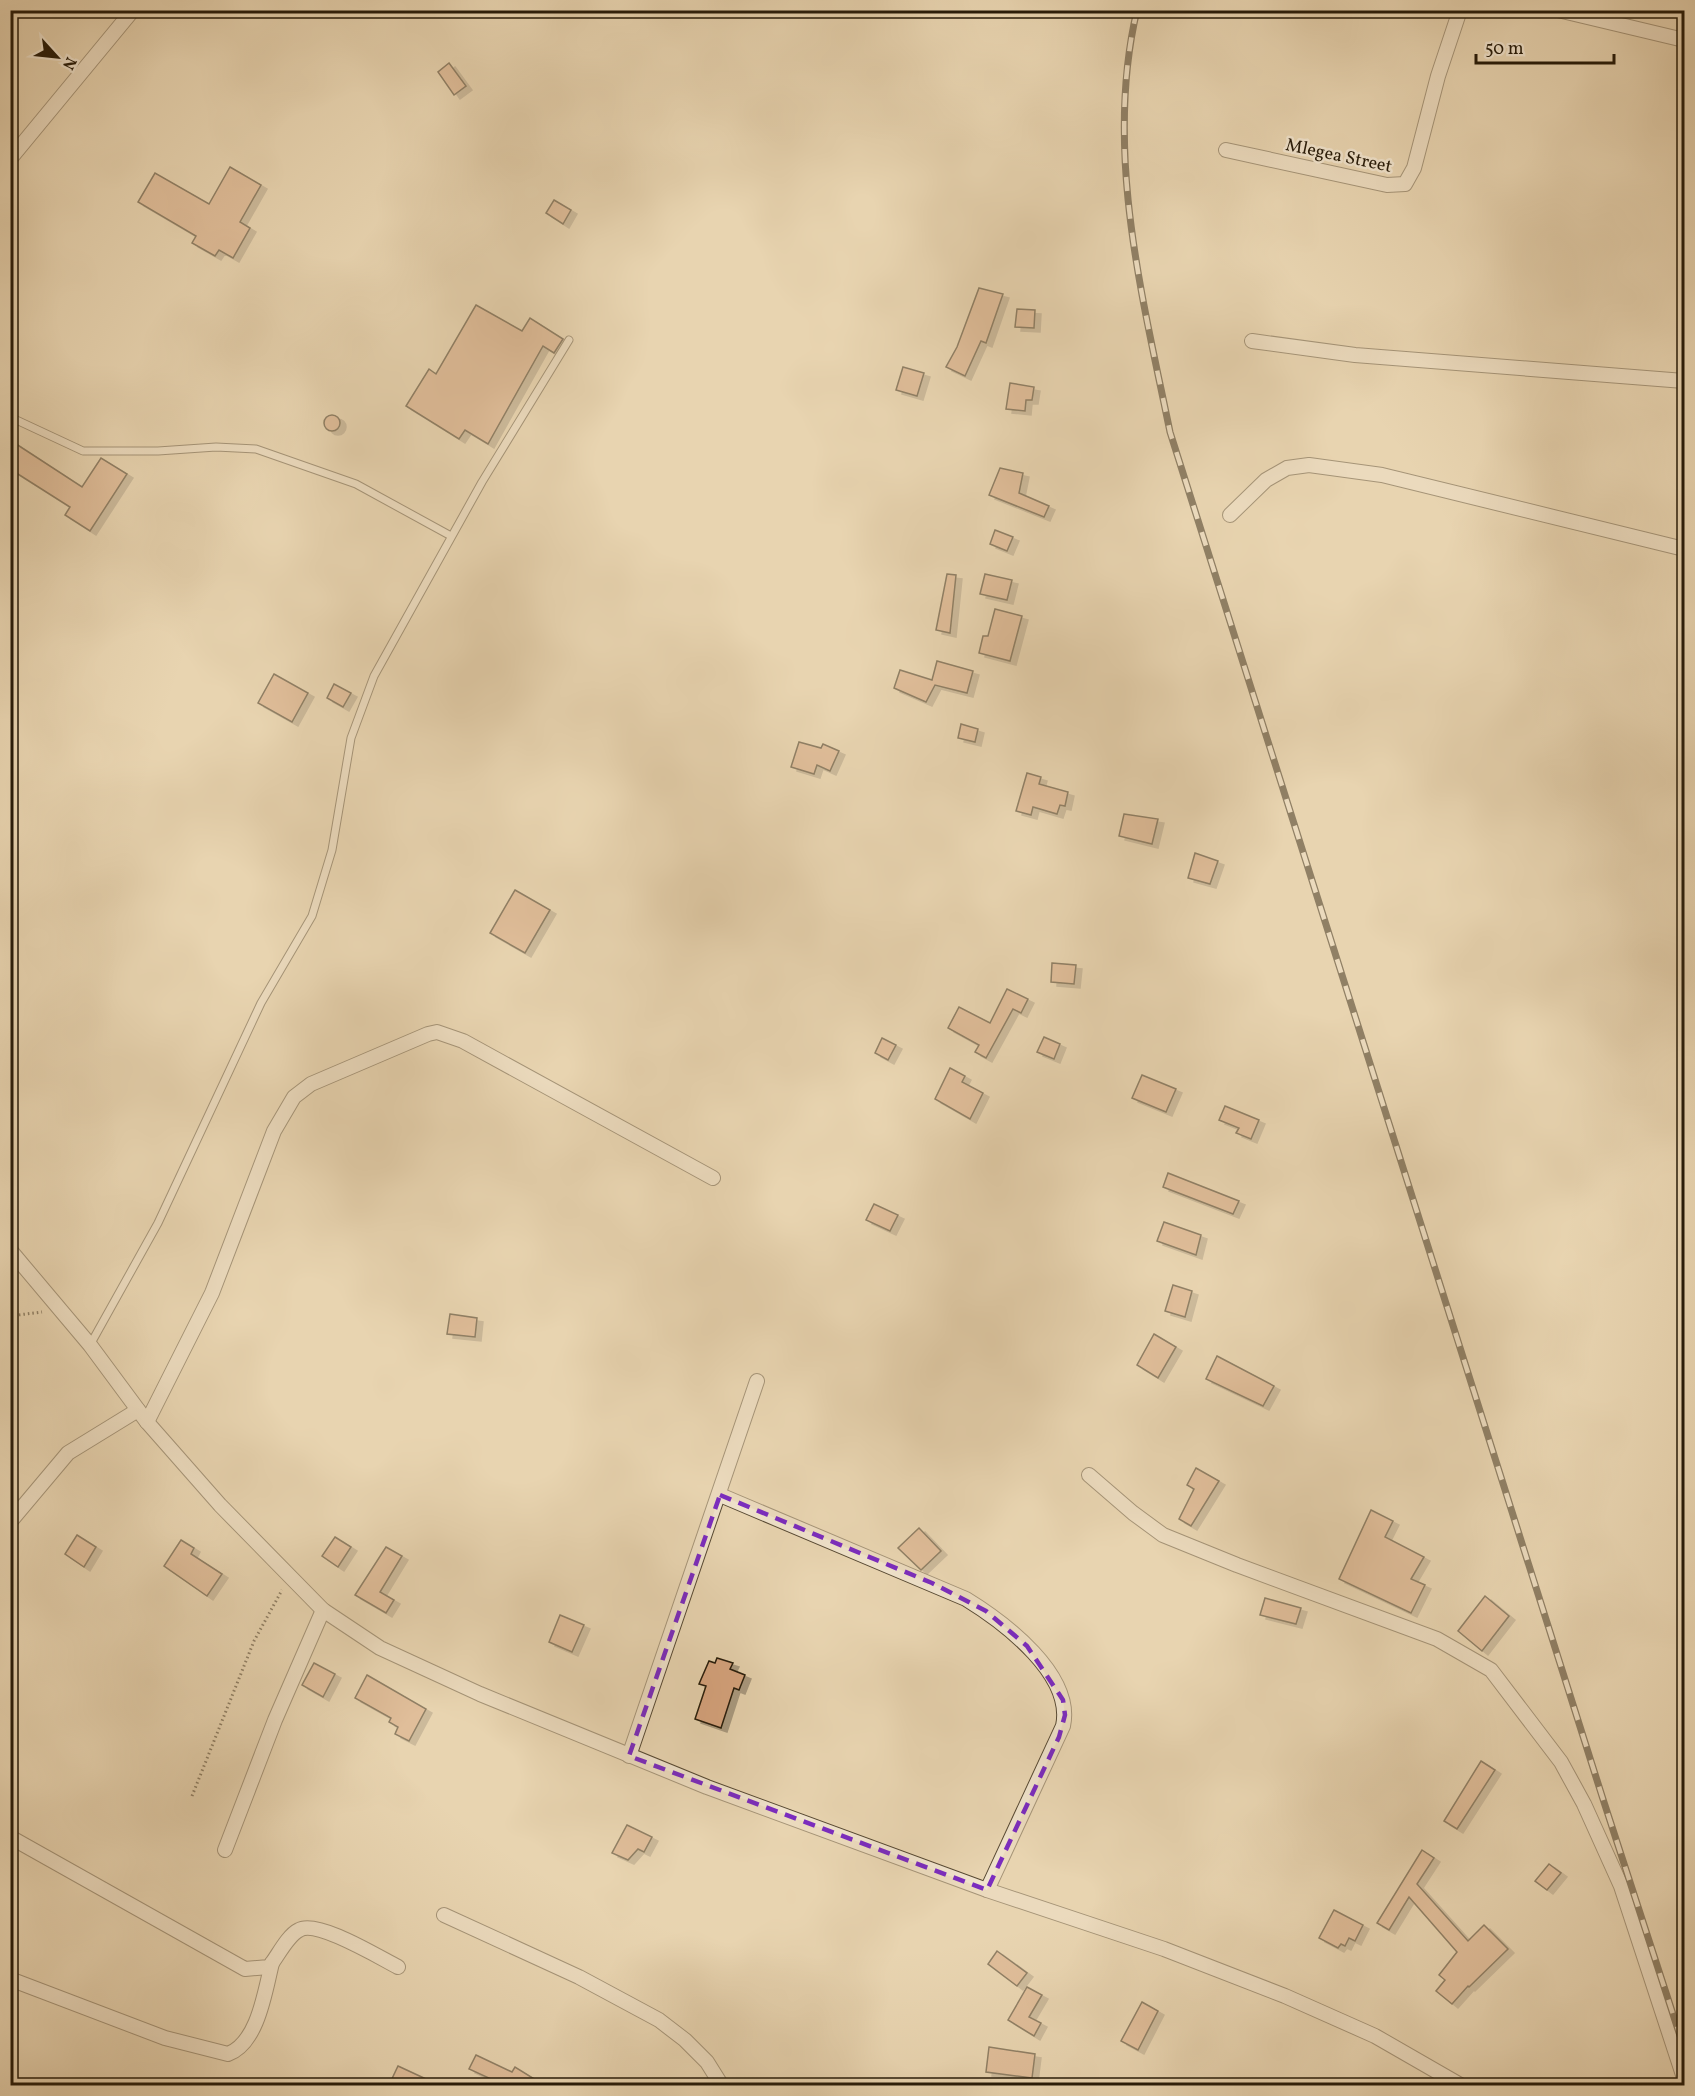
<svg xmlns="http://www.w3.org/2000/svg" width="1695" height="2096" font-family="Vollkorn,serif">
	<defs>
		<filter id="shadow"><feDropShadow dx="6" dy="4" stdDeviation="0" flood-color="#0004"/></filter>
	</defs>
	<rect width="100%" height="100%" fill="#e8d4b0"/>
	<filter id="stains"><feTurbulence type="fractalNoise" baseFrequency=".00333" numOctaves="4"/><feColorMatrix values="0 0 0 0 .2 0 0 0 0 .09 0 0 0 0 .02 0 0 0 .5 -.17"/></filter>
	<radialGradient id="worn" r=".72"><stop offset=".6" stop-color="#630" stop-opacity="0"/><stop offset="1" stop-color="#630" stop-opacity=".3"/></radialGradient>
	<g fill="#d8a57f" stroke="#271b09" stroke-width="1.5" filter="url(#shadow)">
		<polygon points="449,63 466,86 454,95 438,72"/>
		<polygon points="230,167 261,185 240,222 250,228 233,258 219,250 215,256 192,243 196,236 138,202 155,173 209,204"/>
		<polygon points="554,200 571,210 563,224 546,213"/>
		<polygon points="979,288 1003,294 986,343 981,341 965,376 946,367 957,347"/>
		<polygon points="476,305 522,331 530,318 563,339 554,353 543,346 488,444 465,430 459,439 406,406 429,369 436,374"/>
		<polygon points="1017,309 1035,310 1034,328 1015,327"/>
		<polygon points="903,367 924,373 917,396 896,390"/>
		<polygon points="1010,383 1034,387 1032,400 1026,400 1025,411 1006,409"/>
		<circle cx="332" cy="423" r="8"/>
		<polygon points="10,440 82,487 101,458 127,474 90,531 65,515 70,507 10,469"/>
		<polygon points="1000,468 1023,473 1019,493 1049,506 1044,517 989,495"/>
		<polygon points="995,530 1013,537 1007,551 990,544"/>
		<polygon points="947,574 956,575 950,633 936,630"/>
		<polygon points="985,574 1012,580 1007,600 980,594"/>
		<polygon points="995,609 1022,616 1010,661 979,653 983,636 988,636"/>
		<polygon points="937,661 973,671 967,693 935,685 926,702 894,688 900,670 932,680"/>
		<polygon points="274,674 308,693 292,722 258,703"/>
		<polygon points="334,684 351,693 343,707 327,698"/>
		<polygon points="961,724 978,729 975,742 958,738"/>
		<polygon points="799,742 821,748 823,744 839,751 830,771 817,765 814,774 791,767"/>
		<polygon points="1027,773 1041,777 1039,784 1068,792 1065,806 1060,805 1057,814 1033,807 1031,815 1016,811"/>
		<polygon points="1124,814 1158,819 1152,844 1119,836"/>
		<polygon points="1195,853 1218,861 1210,884 1188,878"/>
		<polygon points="515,890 550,910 525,953 490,933"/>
		<polygon points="1052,963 1076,965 1074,984 1051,982"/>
		<polygon points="1007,989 1028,999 1021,1013 1013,1009 986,1058 975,1052 979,1045 948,1028 959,1007 990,1023"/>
		<polygon points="1044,1037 1060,1044 1054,1059 1037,1052"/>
		<polygon points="882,1038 896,1045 888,1060 875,1053"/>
		<polygon points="950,1068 965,1076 962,1082 983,1093 970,1119 935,1099"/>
		<polygon points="1142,1075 1176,1089 1166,1112 1132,1098"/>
		<polygon points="1225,1106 1259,1120 1251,1139 1236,1133 1239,1128 1219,1120"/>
		<polygon points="1168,1173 1239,1201 1233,1214 1163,1187"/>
		<polygon points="874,1204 898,1215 890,1231 866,1220"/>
		<polygon points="1164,1222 1201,1235 1196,1255 1157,1241"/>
		<polygon points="1173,1285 1192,1291 1185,1317 1165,1311"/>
		<polygon points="450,1314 477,1318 475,1337 447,1334"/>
		<polygon points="1154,1334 1176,1347 1158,1378 1137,1365"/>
		<polygon points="1217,1356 1274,1386 1263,1406 1206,1379"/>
		<polygon points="1196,1468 1219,1481 1191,1526 1179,1519 1194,1489 1187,1485"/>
		<polygon points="1371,1510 1393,1521 1385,1537 1424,1557 1411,1579 1425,1585 1411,1613 1339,1579"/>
		<polygon points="919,1528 941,1551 921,1570 898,1548"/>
		<polygon points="77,1535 96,1547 84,1567 65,1554"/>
		<polygon points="335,1537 351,1547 338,1567 322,1556"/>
		<polygon points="181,1540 194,1548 191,1554 222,1574 207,1596 164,1566"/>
		<polygon points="386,1547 402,1556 380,1592 394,1600 386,1613 355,1595"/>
		<polygon points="1485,1596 1509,1616 1482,1651 1458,1631"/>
		<polygon points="1265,1598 1301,1608 1296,1624 1260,1615"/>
		<polygon points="560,1615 584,1625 572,1652 549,1642"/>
		<polygon points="717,1658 733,1663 730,1669 745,1675 739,1690 734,1688 721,1728 695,1719 706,1686 699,1684 709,1661 715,1663"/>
		<polygon points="314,1663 335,1674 323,1697 302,1685"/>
		<polygon points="367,1675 426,1709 409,1741 395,1734 398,1727 389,1722 391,1718 355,1698"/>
		<polygon points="1481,1761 1495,1770 1457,1829 1444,1821"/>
		<polygon points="627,1825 652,1837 644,1852 638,1849 628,1860 612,1853"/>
		<polygon points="1422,1850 1434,1858 1417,1884 1468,1941 1484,1925 1508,1949 1469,1987 1468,1986 1452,2004 1436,1991 1445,1980 1439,1975 1457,1952 1409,1897 1389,1930 1377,1923"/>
		<polygon points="1549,1864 1561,1873 1547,1890 1535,1881"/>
		<polygon points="1334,1910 1363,1925 1355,1941 1349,1938 1345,1946 1341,1944 1338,1948 1319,1938"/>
		<polygon points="997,1951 1027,1973 1017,1986 988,1964"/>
		<polygon points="1027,1987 1042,1995 1029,2017 1041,2023 1034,2036 1008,2020"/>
		<polygon points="1142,2002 1158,2011 1138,2050 1121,2041"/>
		<polygon points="989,2047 1035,2054 1032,2078 986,2072"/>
		<polygon points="476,2055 512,2072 515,2067 544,2085 504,2085 469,2069"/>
		<polygon points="398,2066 439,2085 389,2085"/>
	</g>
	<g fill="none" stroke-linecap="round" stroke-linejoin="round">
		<defs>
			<g id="service">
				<polyline points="10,417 83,451 158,451 216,447 256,449 356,484 451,536"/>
				<polyline points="90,1345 158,1223 261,1003 312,916 332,850 351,738 374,676 482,482 569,340"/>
			</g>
			<g id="minor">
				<polyline points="1558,10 1684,40"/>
				<polyline points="1226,150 1387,185 1405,184 1414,168 1438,76 1460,10"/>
				<polyline points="10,159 133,10"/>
				<polyline points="1252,341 1355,355 1684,381"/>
				<polyline points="1230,515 1266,480 1287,468 1309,465 1382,475 1684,549"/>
				<polyline points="10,1250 90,1345 147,1422 220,1505 323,1610 380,1648 480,1694 707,1787 987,1890 1164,1949 1285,1996 1375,2036 1462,2086"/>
				<polyline points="147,1422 212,1293 274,1131 294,1097 311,1084 428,1034 437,1032 463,1041 713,1178"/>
				<polyline points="1089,1475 1133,1513 1163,1535 1237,1565 1437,1639 1491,1670 1561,1762 1584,1804 1621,1886 1684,2078"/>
				<path d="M720,1495L966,1599C1005,1623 1074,1675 1063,1726L987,1890"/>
				<polyline points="10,1522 68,1453 138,1410"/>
				<polyline points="629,1756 757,1381"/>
				<path d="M10,1837L245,1969L269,1967C278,1956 287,1936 299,1930C317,1919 380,1958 398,1967"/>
				<polyline points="225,1850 275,1720 323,1610"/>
				<polyline points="444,1915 579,1977 659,2020 685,2040 707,2062 722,2086"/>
				<path d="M10,1979L165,2038L228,2054C258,2043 265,1991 272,1963"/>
			</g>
		</defs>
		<use href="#service" stroke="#574933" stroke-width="9"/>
		<use href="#minor" stroke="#574933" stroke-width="16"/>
		<g stroke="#271b09" stroke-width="3" stroke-dasharray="1.5 3" stroke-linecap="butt">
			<polyline points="10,1316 42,1312"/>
			<polyline points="192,1796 254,1641 282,1590"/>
		</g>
		<use href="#service" stroke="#f0e3cc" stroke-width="7"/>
		<use href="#minor" stroke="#f0e3cc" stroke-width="14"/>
		<defs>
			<path id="rail" d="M1137,10C1104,150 1142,295 1170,432L1602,1796L1684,2048"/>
		</defs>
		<use href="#rail" stroke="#271b09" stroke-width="7"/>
		<use href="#rail" stroke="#f0e3cc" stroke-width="4.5" stroke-dasharray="14" stroke-linecap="butt"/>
	</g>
	<path d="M0 0H1695V2096H0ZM720,1495L932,1583L986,1611L1027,1646L1063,1700L1065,1715L1059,1737L987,1890L629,1756Z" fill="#e8d4b0" fill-opacity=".55" fill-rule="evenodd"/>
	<path fill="none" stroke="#7b2cbf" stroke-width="4.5" stroke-dasharray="12 8" stroke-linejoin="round" d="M720,1495L932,1583L986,1611L1027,1646L1063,1700L1065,1715L1059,1737L987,1890L629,1756Z"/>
	<g text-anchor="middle" stroke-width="5" stroke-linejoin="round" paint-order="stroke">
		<g font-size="18" fill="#271b09" stroke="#f0e3cc">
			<text transform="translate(1339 155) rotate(12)" y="6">Mlegea Street</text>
		</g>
	</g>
	<rect width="1695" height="2096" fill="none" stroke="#e8d4b0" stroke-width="36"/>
	<rect x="12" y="12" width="1671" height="2072" fill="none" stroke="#271b09" stroke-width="3"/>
	<rect x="18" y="18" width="1659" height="2060" fill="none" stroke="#271b09" stroke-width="1.5"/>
	<g transform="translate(57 57) rotate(117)" stroke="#f0e3cc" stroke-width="4.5" paint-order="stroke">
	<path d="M0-4.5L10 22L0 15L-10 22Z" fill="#271b09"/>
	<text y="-9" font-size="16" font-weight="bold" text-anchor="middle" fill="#271b09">N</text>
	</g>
	<path d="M1476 54v9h138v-9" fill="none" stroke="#271b09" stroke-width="3"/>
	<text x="1485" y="54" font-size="18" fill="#271b09" stroke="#f0e3cc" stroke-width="4.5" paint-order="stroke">50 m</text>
	<rect width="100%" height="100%" filter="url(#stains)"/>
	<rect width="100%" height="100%" fill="url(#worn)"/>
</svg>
